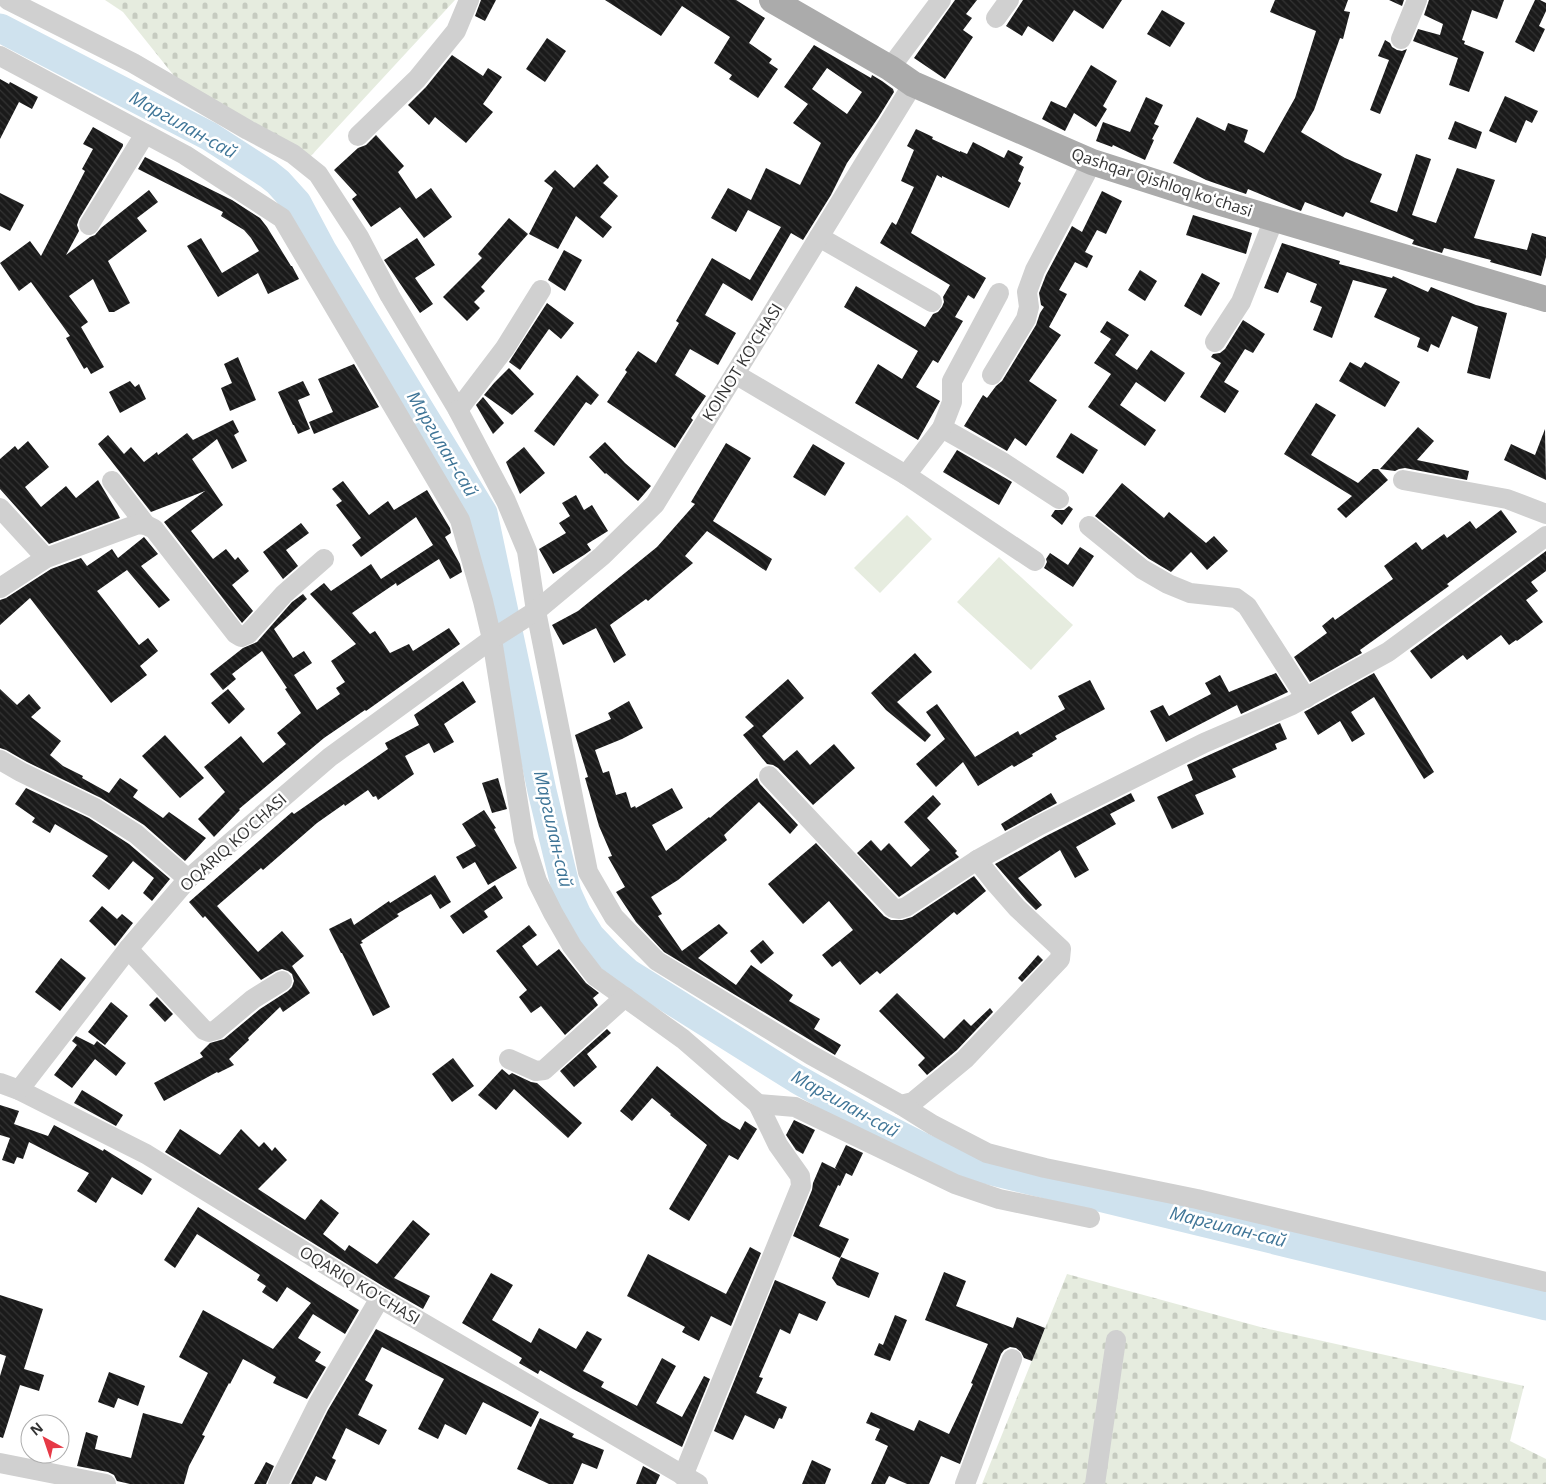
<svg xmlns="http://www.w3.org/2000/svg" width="1546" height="1484" font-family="'Open Sans',sans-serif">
	<defs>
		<pattern id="cemetery-stones" width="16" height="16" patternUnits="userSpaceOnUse" patternTransform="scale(1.25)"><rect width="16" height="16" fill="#e6ecdf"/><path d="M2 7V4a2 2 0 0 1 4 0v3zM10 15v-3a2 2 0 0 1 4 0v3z" fill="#c6cbc0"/></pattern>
		<pattern id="building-back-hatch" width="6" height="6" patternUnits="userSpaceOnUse" patternTransform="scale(1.25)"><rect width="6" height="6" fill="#1a1a1a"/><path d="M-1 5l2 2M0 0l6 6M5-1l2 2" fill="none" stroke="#333"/></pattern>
	</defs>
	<rect width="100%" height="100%" fill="#fff"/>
	<g fill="url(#cemetery-stones)">
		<polygon points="105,0 455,0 309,158 179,82 123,12"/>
		<polygon points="1067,1274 1264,1328 1524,1386 1510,1441 1546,1459 1546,1484 982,1484"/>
	</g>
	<g fill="#e6ecdf">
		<polygon points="907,515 932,539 880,593 854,568"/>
		<polygon points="999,557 1073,625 1031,670 957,602"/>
	</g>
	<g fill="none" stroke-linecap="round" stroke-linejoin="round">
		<polyline stroke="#cfe2ee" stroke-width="29" points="0,28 209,136 268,174 278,182 297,203 322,250 483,513 542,791 567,893 577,915 590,936 609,956 628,973 797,1079 875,1123 926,1149 980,1168 1546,1306"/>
	</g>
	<g fill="url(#building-back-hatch)" fill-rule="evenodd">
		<polygon points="481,0 496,0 485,21 475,16"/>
		<polygon points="605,0 736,0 765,18 749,43 772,59 769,63 778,69 758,98 729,79 732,75 714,63 730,37 682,6 661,36"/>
		<polygon points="955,0 977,0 966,14 972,18 963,30 973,37 945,79 914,58"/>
		<polygon points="1023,0 1122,0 1103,29 1074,10 1053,42 1028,26 1022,36 1006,26"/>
		<polygon points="1275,0 1348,0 1344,11 1350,12 1343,39 1340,38 1314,110 1301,132 1345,158 1382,174 1370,202 1397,212 1416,154 1431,159 1412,215 1436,223 1457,168 1495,180 1474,238 1527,250 1532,233 1546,237 1546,257 1541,276 1490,262 1491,260 1444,248 1442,253 1412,244 1414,240 1346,212 1343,217 1305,202 1301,211 1248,189 1246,194 1206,180 1173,163 1197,117 1225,131 1228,123 1248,130 1244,142 1264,153 1295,98 1316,31 1270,12"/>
		<polygon points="1389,0 1404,0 1402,6"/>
		<polygon points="1429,0 1504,0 1497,19 1472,10 1462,40 1465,41 1464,44 1484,52 1469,92 1449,85 1458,58 1413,41 1418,29 1440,35 1443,24 1424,15"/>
		<polygon points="1535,0 1540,0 1546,3 1546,11 1539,26 1545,29 1534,52 1515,42"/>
		<polygon points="1162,10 1185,23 1170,47 1147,34"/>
		<polygon points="547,38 566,51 545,82 526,69"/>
		<polygon points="1385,40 1390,43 1392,47 1397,50 1402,51 1407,49 1380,114 1370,110 1389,60 1378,56"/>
		<path d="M814,45L871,78L872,75L882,81L893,89L894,92L878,118L847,163L831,195L803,240L791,233L752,301L723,283L705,315L736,333L718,365L690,349L675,375L706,396L691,418L693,420L675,448L607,402L627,372L625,370L638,351L656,363L679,323L676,321L712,258L750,280L781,227L748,210L736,232L711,218L728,188L751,200L766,168L800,185L821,143L793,123L808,104L784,87ZM827,68L862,92L847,114L812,89Z"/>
		<polygon points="452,55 483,76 488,68 502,77 483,104 493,112 466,143 435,117 429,125 408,105 426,87"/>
		<polygon points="1091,65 1117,81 1103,106 1107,109 1096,127 1074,113 1065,131 1042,119 1051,101 1066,108"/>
		<polygon points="0,79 9,84 10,82 38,97 32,109 19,102 0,139"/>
		<polygon points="1505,96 1538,111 1532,123 1526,120 1516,143 1489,131"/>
		<polygon points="1146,97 1163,105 1154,124 1159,126 1152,139 1154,140 1145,160 1113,145 1112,147 1096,141 1103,122 1130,132"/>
		<polygon points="1455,121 1482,132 1476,149 1448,139"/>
		<polygon points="93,127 123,144 123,146 79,219 77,225 79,231 66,255 90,237 95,235 101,228 149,190 158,202 137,218 147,231 108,261 130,303 114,312 109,312 93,279 69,296 88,322 81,327 104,367 91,374 87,367 84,369 66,338 70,336 31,282 19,291 0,263 30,241 41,256 85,171 82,169 93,149 83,144"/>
		<polygon points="916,129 933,137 932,139 960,152 960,151 967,154 973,142 1004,158 1008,150 1023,157 1019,164 1024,167 1018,181 1021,183 1009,208 942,176 942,178 937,175 911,233 986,278 974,299 968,295 955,317 963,321 938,363 933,360 916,387 940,401 918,440 855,403 878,364 902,379 918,351 844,307 856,286 925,327 933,314 938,312 942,307 944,302 943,297 950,285 880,243 892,222 896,225 914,187 901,181 914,150 907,146"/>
		<polygon points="376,135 404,166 398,172 416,199 431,188 452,217 424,238 400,207 371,227 352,199 357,195 334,170 358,148 366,145"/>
		<polygon points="145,157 232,200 260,218 267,227 291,266 292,266 299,279 268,294 258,273 218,297 187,246 201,238 222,273 259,251 251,238 244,230 221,216 223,212 138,169"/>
		<polygon points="597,164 609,177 603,183 618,196 600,217 612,227 603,238 576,216 558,249 529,234 553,188 544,181 555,170 574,188"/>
		<polygon points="1102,191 1122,201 1106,234 1097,230 1085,252 1093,256 1087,268 1075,262 1059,290 1067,294 1049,327 1061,335 1029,381 1057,400 1026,446 1015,438 1007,451 964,426 983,395 987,398 996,386 1002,381 1036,325 1040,313 1044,307 1041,305 1039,293 1046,275 1072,226 1082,232"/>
		<polygon points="0,193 24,205 10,231 0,226"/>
		<polygon points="1193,215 1252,233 1246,254 1186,235"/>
		<polygon points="509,218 528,234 481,287 485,291 474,302 480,308 467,321 443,297 482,258 478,254"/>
		<polygon points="417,238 435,265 415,278 433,304 420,313 384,260"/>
		<polygon points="1282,243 1340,261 1339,264 1392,278 1393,276 1428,292 1431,287 1476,305 1507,313 1490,379 1467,373 1478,327 1452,316 1439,348 1431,344 1428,352 1417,347 1420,338 1374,317 1387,289 1353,280 1332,338 1313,330 1322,307 1310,302 1317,284 1287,272 1278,293 1264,288"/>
		<polygon points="564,250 582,260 565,291 548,280"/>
		<polygon points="1140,270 1157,281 1145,301 1128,290"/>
		<polygon points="1202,273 1220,283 1201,316 1184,306"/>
		<polygon points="547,303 574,323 561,339 549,329 520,370 509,362"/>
		<polygon points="1243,320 1265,334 1253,353 1245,349 1224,382 1239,391 1225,413 1200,397 1221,363 1211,357 1213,354 1220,353 1225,349"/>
		<polygon points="1107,321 1129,335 1115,355 1137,370 1151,350 1185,373 1165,402 1136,382 1120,405 1156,430 1145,446 1088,407 1111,374 1094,363 1111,339 1100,332"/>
		<polygon points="238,357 256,400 230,411 221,388 232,383 224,364"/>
		<polygon points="1350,362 1361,368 1365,362 1400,382 1385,407 1339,381"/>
		<polygon points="354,364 379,407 314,434 309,422 333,412 318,379"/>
		<polygon points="509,368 534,394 512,415 484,395 494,383"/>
		<polygon points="577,375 599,395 591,405 586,402 554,446 534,431"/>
		<polygon points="130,381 135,387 139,384 146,399 120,413 109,392"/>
		<polygon points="303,381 310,395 298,400 310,429 298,434 294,425 293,425 278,392"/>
		<polygon points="483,397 504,423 493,434 476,405"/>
		<polygon points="1316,403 1336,415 1311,455 1358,483 1373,469 1378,469 1388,480 1346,518 1337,509 1352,496 1284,454"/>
		<polygon points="233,420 239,432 234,435 247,461 232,469 217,439 192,459 223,505 191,531 213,559 226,549 235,560 238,557 249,571 232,585 253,611 242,623 164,522 205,491 151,512 98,444 108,435 124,454 131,447 144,462 157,452 158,455 187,433 193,440"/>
		<polygon points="1418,427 1434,441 1417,460 1469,471 1467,480 1405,468 1399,469 1395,471 1380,469"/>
		<polygon points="1545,429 1546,480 1504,460 1511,444 1535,455"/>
		<polygon points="1071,433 1098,450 1083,474 1056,457"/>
		<polygon points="28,441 49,467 25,487 41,507 66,486 76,498 98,480 117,512 120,518 49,544 0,489 0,459 15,446 18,450"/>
		<polygon points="605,442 625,463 651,486 638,501 606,473 605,474 589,457"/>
		<polygon points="726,443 751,458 713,521 772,559 766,571 707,531 685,556 693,563 648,601 646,599 610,625 626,655 614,663 596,628 563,645 552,625 578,611 657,547 695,504 691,502"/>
		<polygon points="813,444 845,463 825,496 793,477"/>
		<polygon points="524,447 545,473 520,494 506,462"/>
		<polygon points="957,450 1012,482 999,505 943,472"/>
		<polygon points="343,481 369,515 388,501 394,510 427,490 450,528 451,533 445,537 460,564 462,572 450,579 439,559 397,586 396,583 352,613 370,634 375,631 390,653 409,644 413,651 449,628 460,644 366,711 365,710 324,738 239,809 240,810 214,837 198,819 225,792 204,767 241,736 263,763 286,744 277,733 301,713 285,689 287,688 262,651 232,674 236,679 223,690 210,674 243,648 257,642 292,602 303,594 307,599 274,629 293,658 304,651 312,663 294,675 317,710 340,694 336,688 345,682 331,661 356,644 310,594 324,583 331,591 371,564 381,579 433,545 416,517 361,557 352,545 361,538 336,505 342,501 332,489"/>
		<polygon points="1122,483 1164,518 1169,512 1206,543 1214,536 1228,551 1207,570 1191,552 1171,572 1149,559 1095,516"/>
		<polygon points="576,495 584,510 592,505 608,531 587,544 591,550 584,555 553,574 539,549 566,533 559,523 570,516 562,503"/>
		<polygon points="1069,506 1073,509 1062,525 1051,516 1055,510 1064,510"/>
		<polygon points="1501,510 1517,532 1447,584 1449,586 1360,650 1362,653 1310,682 1294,657 1327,633 1322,626 1333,617 1335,620 1393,579 1384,566 1416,542 1422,550 1444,534 1447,538 1470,521 1476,529"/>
		<polygon points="301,523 309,533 286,550 298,566 283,579 263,552"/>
		<polygon points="144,537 158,554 141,566 170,600 159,608 127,570 97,591 139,645 148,638 158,651 140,666 147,675 111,703 30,598 0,625 0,600 6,598 51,569 81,558 87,566 112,549 118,558"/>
		<polygon points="1080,547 1094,556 1073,587 1044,568 1047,562 1046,559 1050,553 1068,565"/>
		<polygon points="1546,551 1546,571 1531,582 1538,591 1526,600 1543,622 1517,641 1516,640 1509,645 1501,635 1467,660 1463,655 1431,679 1410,651"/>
		<polygon points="915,653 932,672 897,702 931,735 925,742 886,710 871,693"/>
		<polygon points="1276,673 1288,692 1241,714 1237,705 1166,742 1150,711 1163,705 1169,716 1211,694 1205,683 1220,675 1229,692"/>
		<polygon points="1374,673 1434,772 1424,779 1374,697 1351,712 1365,734 1352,742 1340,721 1318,735 1304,712"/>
		<polygon points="788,679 804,698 762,736 784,761 797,750 810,765 834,744 855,768 813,805 778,768 773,765 767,764 743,735 754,726 745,717"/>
		<polygon points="1090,680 1105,709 1055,736 1057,739 1032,754 1033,756 1014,767 1012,765 978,786 963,762 936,787 916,764 945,739 926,712 937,704 975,757 1018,731 1020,735 1065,709 1058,696"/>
		<polygon points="463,681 476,702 444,724 454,742 434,753 429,743 405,756 414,774 378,800 376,796 373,797 368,790 345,806 344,804 317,823 263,870 261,868 217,906 258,952 282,931 304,956 292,966 310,993 283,1012 280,1007 248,1038 249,1040 229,1059 234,1065 218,1073 217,1072 164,1101 154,1083 203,1057 200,1053 210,1043 224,1039 260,1009 288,991 292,987 294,981 292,974 288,971 282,969 276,971 261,980 205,916 203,918 189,902 292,812 294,814 388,749 385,743 419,725 414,715"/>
		<polygon points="0,689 17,705 29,694 41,708 31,717 61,741 50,755 63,766 83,776 82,778 109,793 120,778 138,790 133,797 163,818 169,812 206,838 185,861 144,825 101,798 27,762 6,750 0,748"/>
		<polygon points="228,689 245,709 229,724 211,703"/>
		<polygon points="629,701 643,728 622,739 595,750 603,773 609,771 616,795 626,792 631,808 635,806 636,808 672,788 683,808 652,825 666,851 709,817 710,818 726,804 757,778 760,784 798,825 790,834 759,802 724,835 727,840 678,880 651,897 662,914 658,916 682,951 719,924 728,933 698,958 736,985 751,965 793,995 789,1001 820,1019 814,1029 841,1045 835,1055 664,952 636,922 616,892 625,887 608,857 612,856 599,826 585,778 588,777 575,735 611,719 608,713"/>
		<polygon points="1280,723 1287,739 1275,744 1277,749 1232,769 1236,777 1195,795 1204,814 1172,829 1157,797 1193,780 1187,765"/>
		<polygon points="165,735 204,778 180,798 142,756"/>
		<polygon points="498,778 507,809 492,813 482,783"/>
		<polygon points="26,788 89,818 129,844 170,879 152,901 143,893 154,878 133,861 109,890 92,876 108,856 55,824 50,833 32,822 35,818 15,804"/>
		<polygon points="1051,793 1057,803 1005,831 1001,824"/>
		<polygon points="1131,793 1135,801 1110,814 1116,824 1076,847 1089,870 1075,878 1060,850 1018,878 1042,905 1036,910 1026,900 995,864 1046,836"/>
		<polygon points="933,795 941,804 927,818 957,851 955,853 959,857 899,897 857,853 871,840 881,851 889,843 911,867 930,850 904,822"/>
		<polygon points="484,810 496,828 494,829 517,868 488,885 475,862 463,869 456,857 476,846 462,824"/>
		<polygon points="816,843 884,916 891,920 902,920 912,917 974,876 986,891 957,915 954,912 880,974 877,971 860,985 840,961 832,967 822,955 853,930 829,901 803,924 768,884"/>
		<polygon points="435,875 451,902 440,909 431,894 397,914 399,916 361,941 363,943 360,944 390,1007 373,1016 342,953 341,953 329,929 351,918 354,925 389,901 390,903"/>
		<polygon points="495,885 503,898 484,911 488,917 463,934 450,916"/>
		<polygon points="102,906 117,919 122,914 133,923 115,946 89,921"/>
		<polygon points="529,925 537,935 522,946 537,966 559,949 586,983 599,993 593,998 598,1005 565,1035 541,1006 531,1013 519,997 527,990 496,951"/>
		<polygon points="763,940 774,953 761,964 750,951"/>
		<polygon points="1038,955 1043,960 1022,982 1018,978"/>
		<polygon points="61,958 86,978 60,1011 35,992"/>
		<polygon points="897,993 944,1039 964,1019 971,1026 990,1008 993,1012 957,1050 927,1075 918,1065 925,1058 879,1011"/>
		<polygon points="157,997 173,1014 165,1022 149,1005"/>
		<polygon points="111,1002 128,1016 105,1045 88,1032"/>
		<polygon points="607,1029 611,1033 587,1054 597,1067 574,1087 560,1071"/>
		<polygon points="76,1036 94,1045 97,1041 126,1063 116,1076 95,1059 72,1088 54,1075 77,1045 72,1041"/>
		<polygon points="453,1058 474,1086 452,1102 432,1074"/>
		<polygon points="657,1066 722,1119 740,1130 745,1121 757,1129 738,1160 729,1155 689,1221 669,1209 707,1145 670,1115 671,1114 652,1098 632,1121 620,1111"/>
		<polygon points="502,1069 509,1075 512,1073 531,1082 537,1083 582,1123 568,1138 514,1089 496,1110 478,1095"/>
		<polygon points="82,1090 123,1115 116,1126 74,1103"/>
		<polygon points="0,1105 19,1111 14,1124 48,1136 54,1125 103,1151 104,1149 152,1179 142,1195 112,1177 96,1203 77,1191 89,1173 29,1142 23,1159 17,1157 14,1164 2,1160 10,1138 0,1135"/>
		<polygon points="794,1120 815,1130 803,1154 796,1150 786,1135"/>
		<polygon points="180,1129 220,1155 241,1129 259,1147 264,1142 272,1151 275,1147 287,1160 258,1189 305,1220 321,1199 339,1213 323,1234 345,1251 349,1245 377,1264 413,1220 430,1234 394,1278 430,1296 423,1309 386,1288 165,1152"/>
		<polygon points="846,1145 863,1153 852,1176 846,1173 840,1186 838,1185 819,1226 849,1239 840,1258 793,1236 812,1190 813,1183 822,1162 838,1170 835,1168"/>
		<polygon points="198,1207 325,1289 359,1310 345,1334 313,1314 298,1338 321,1352 315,1361 326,1367 307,1399 273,1383 276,1377 243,1359 230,1384 229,1383 202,1435 205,1436 189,1466 184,1484 130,1484 117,1481 114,1475 108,1472 77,1466 86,1432 98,1436 95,1449 131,1458 143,1413 182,1424 208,1373 179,1357 203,1310 273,1349 311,1303 287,1287 277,1302 262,1292 266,1286 257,1280 260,1275 197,1234 175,1268 164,1260"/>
		<polygon points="750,1247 761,1253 731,1326 711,1316 699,1341 682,1332 685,1327 627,1296 648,1254 726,1294"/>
		<polygon points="841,1257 879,1273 869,1298 837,1285 832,1278"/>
		<polygon points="944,1272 966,1281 956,1306 1013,1328 1017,1317 1045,1328 1032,1361 1024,1358 1021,1352 1016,1348 1010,1347 1004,1350 1001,1354 960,1464 941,1456 929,1484 907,1484 889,1476 885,1484 871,1484 888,1446 875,1440 880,1429 866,1423 871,1412 914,1431 919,1420 949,1434 973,1384 971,1383 988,1344 925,1320"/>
		<polygon points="491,1273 513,1285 492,1320 531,1343 539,1328 576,1349 587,1331 602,1339 583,1371 604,1382 601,1387 637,1406 662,1358 676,1366 656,1403 682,1417 704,1376 710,1379 682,1447 573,1389 540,1370 538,1374 519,1363 522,1358 462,1323"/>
		<polygon points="775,1280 826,1302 817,1321 799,1313 790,1334 780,1329 759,1377 763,1378 756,1393 787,1407 782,1419 779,1418 774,1429 745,1415 733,1440 714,1431"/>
		<polygon points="0,1295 43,1309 24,1369 44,1375 39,1391 20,1385 3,1438 0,1437 0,1376 6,1356 0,1354"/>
		<polygon points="895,1315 907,1320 890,1361 874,1355 879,1343 883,1345"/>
		<polygon points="376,1329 539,1412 531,1427 483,1402 466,1435 445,1424 438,1439 418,1429 444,1379 382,1347 365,1380 373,1385 358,1415 387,1430 379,1445 346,1428 332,1458 336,1460 326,1481 316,1476 312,1484 291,1484 328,1410"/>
		<polygon points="109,1372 145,1386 138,1406 118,1398 114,1408 98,1402"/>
		<polygon points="540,1418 574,1434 572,1437 604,1450 597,1469 582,1463 573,1484 549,1484 517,1469"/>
		<polygon points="812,1460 831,1469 825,1484 802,1484"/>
		<polygon points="266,1462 274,1466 266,1484 254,1484"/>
		<polygon points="643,1466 660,1475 656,1484 636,1484"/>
	</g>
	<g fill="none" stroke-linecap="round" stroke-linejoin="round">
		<g stroke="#d0d0d0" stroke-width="20">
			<polyline points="8,0 133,63 248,130 293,154 318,174 359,237 390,296 458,410 505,348 541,290"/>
			<polyline points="996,18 1009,0"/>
			<polyline points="1401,39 1417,0"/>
			<polyline points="0,56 185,155 282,218 460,520 483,601 492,639 524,840 537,881 553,913 572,946 595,976 683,1039 758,1104 778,1145 800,1176 801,1186 683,1476"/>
			<polyline points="890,68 941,0"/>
			<polyline points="358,136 417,79 456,31 469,0"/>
			<polyline points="89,225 145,134"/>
			<polyline points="819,237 932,302"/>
			<polyline points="1215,342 1241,302 1274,219"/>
			<polyline points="735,374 906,475 1035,561"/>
			<polyline points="992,375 1026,319 1029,307 1027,292 1035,270 1092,162"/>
			<polyline points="458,410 506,501 527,551 536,611 588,872 614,917 657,961 811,1055 901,1105 913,1102 965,1059 1060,959 1061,949 1017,908 996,884 977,860"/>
			<polyline points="942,428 1004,463 1059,499"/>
			<polyline points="906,475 942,428 952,402 952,381 999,293"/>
			<polyline points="1403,480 1507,499 1546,514"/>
			<polyline points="112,481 146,525"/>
			<polyline points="0,508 46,558"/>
			<polyline points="1089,526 1142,569 1168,584 1190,593 1236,598 1247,606 1306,698"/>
			<polyline points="0,588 46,558 138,524 146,525 154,529 236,634 241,637 248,634 284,594 324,559"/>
			<polyline points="0,760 21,772 95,808 136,834 188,879"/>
			<polyline points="769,776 893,908 899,909 906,907 977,860 1040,825 1204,743 1292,705 1388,652 1546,536"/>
			<polyline points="128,949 204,1030 209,1032 216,1030 253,999 282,981"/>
			<polyline points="509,1059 536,1071 544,1070 625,997"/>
			<polyline points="0,1083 19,1090 146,1154 380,1298 698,1484"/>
			<polyline points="19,1090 128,949 188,879 330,757 492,639 536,611 602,556 655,504 913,84"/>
			<polyline points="758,1104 795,1107 955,1184 999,1199 1090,1218"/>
			<polyline points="901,1105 933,1125 987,1153 1045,1168 1197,1199 1546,1282"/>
			<polyline points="0,1463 106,1484"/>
			<polyline points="278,1484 318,1404 380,1298"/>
			<polyline points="965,1484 1012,1359"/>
			<polyline points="1095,1484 1116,1340"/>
		</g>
		<polyline stroke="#ababab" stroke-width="26" points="772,0 890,68 913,84 1092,162 1211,200 1546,299"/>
	</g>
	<g text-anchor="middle" stroke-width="5" stroke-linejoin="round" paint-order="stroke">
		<g font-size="16" fill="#333" stroke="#fff">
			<text transform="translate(1162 182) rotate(18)" y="6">Qashqar Qishloq koʻchasi</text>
			<text transform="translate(742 362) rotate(-58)" y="6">KOINOT KO'CHASI</text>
			<text transform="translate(233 842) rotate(-42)" y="6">OQARIQ KO'CHASI</text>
			<text transform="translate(360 1285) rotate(31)" y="6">OQARIQ KO'CHASI</text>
		</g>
		<g font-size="18" font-style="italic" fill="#3f7597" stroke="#fff">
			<text transform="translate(183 125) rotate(29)" y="6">Маргилан-сай</text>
			<text transform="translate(442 444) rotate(59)" y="6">Маргилан-сай</text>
			<text transform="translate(553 829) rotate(77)" y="6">Маргилан-сай</text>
			<text transform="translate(845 1104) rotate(29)" y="6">Маргилан-сай</text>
			<text transform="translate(1228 1227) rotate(14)" y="6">Маргилан-сай</text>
		</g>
	</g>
	<g transform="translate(45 1439) rotate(320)"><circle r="24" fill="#ffffff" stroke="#adadad"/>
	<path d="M0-4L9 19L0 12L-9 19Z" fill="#e63946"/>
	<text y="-8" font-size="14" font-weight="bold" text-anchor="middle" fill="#333333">N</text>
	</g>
</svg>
